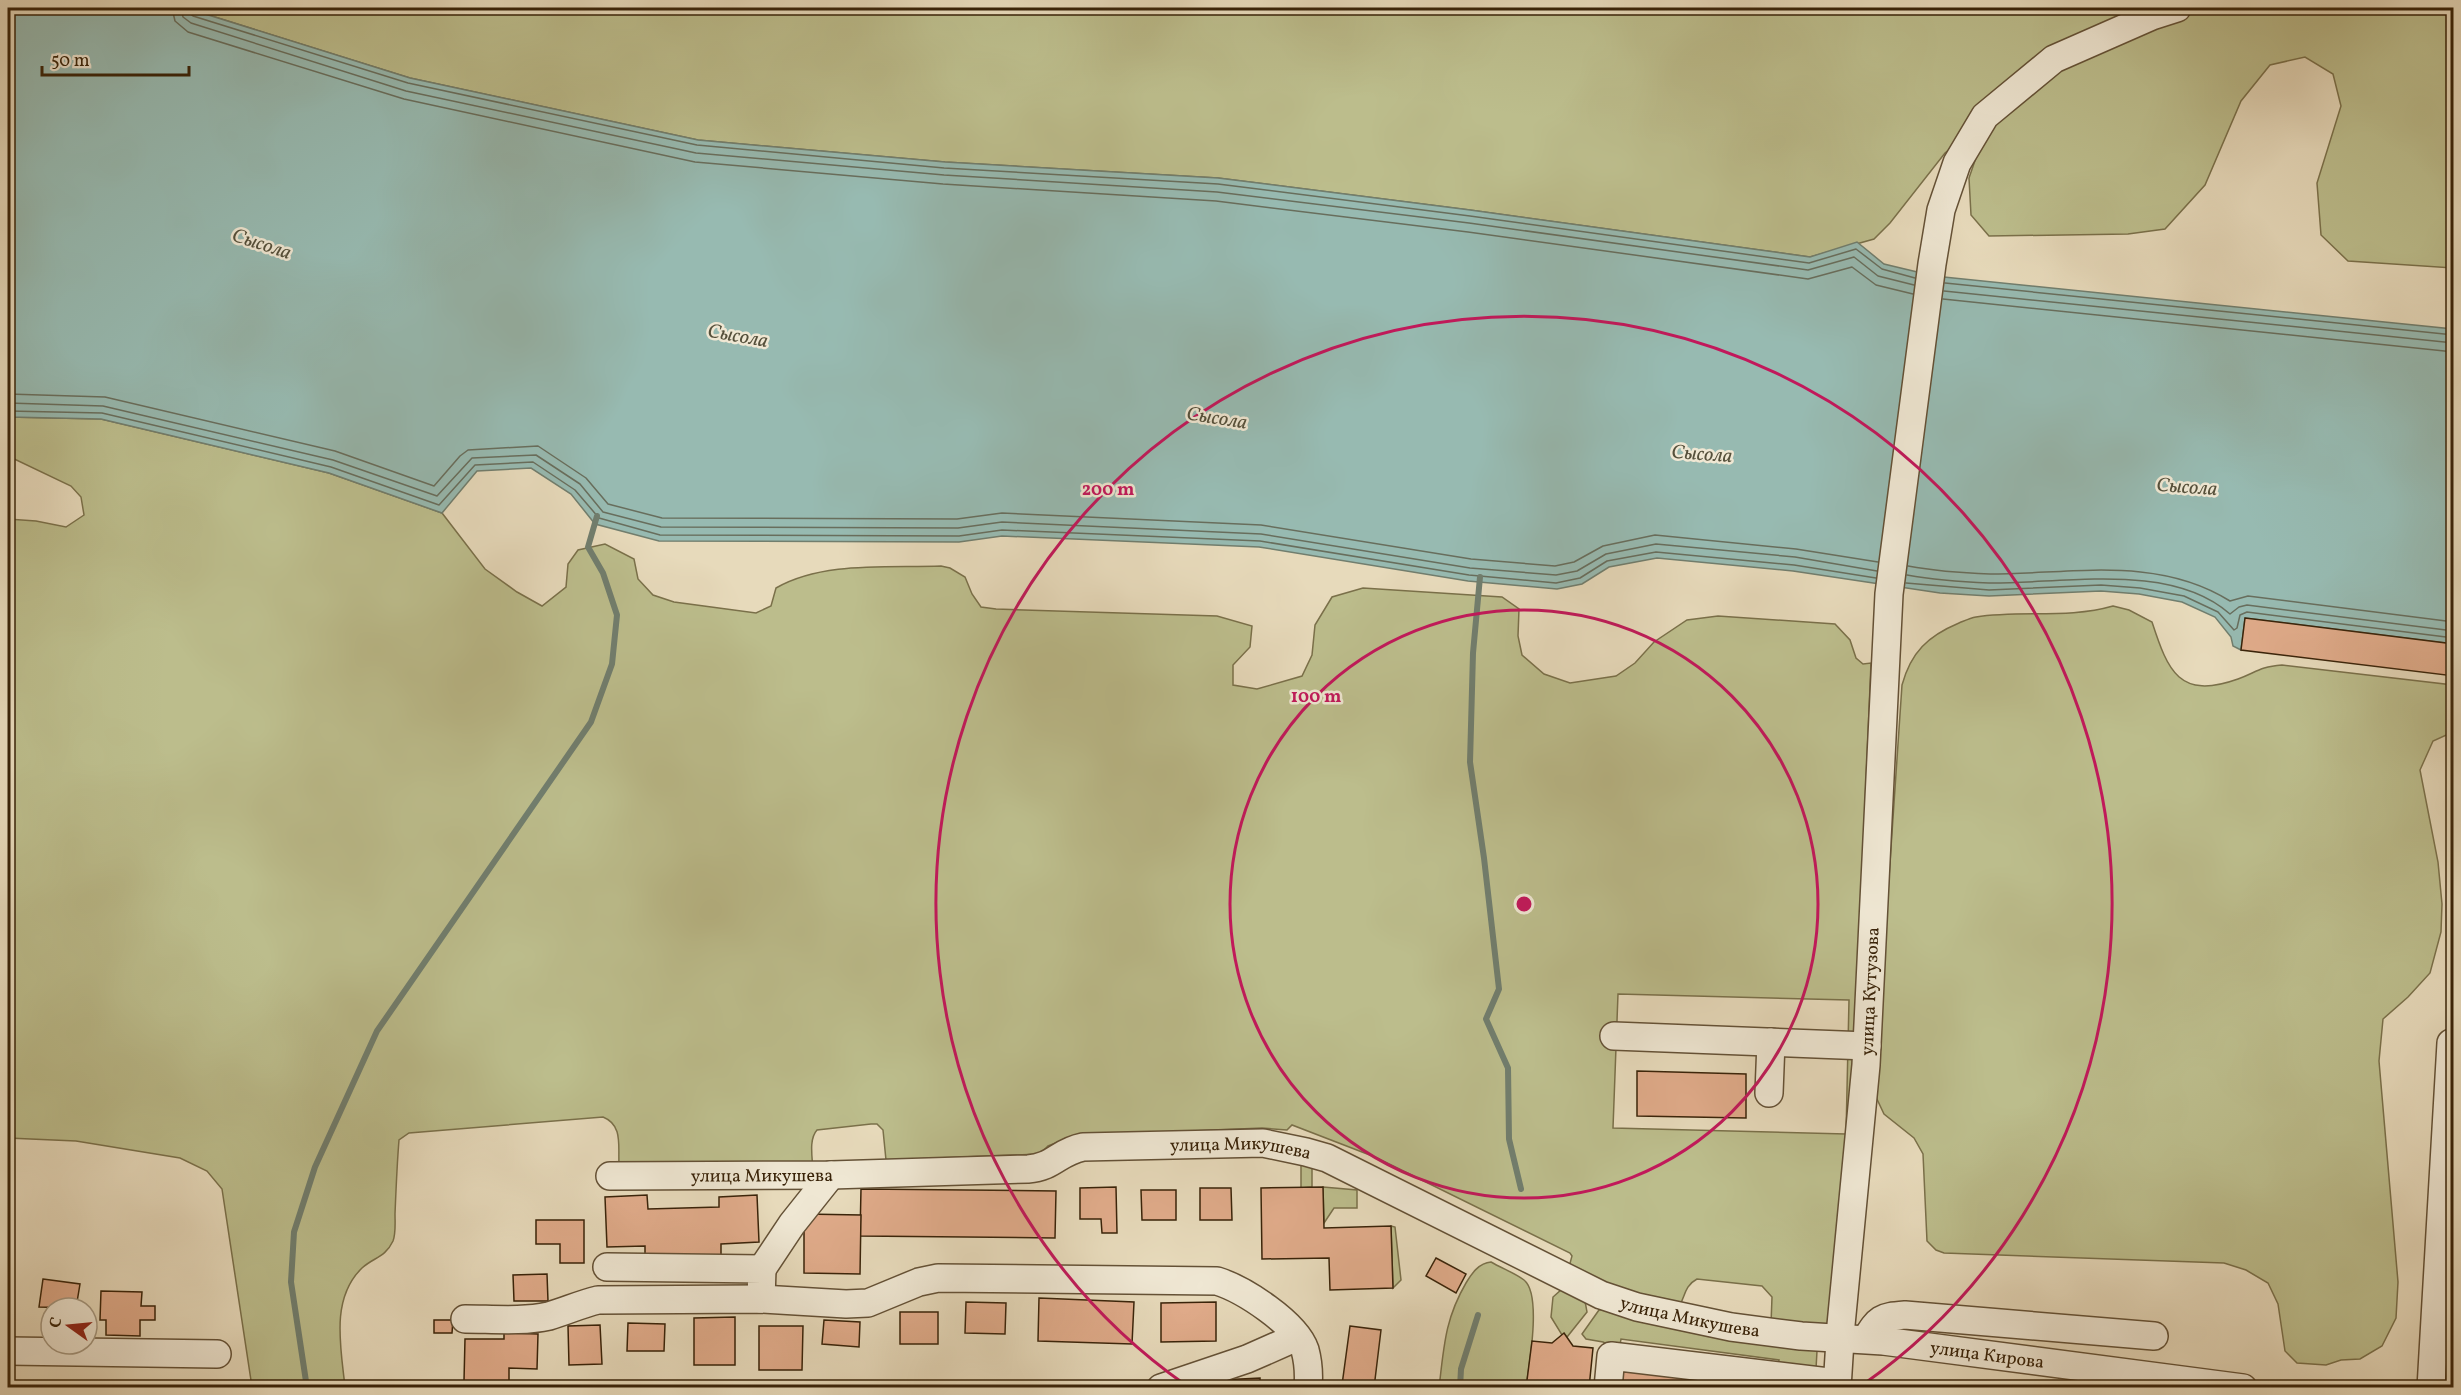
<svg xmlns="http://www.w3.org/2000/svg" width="2461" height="1395" font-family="Vollkorn,serif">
	<rect width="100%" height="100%" fill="#e7dabb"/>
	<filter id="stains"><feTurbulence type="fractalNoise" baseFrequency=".00333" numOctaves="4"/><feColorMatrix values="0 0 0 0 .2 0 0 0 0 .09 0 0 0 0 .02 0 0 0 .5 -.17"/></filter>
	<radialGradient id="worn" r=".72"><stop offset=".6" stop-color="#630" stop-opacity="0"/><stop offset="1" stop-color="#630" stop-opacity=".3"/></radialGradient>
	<g fill="#bcbd8c" stroke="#7a704a" stroke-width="1.5" fill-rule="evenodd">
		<polygon points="186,8 2453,8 2453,268 2348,261 2321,235 2317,183 2341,106 2333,74 2305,57 2270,65 2241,101 2205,185 2165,229 2128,234 1989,236 1971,215 1969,178 1979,149 1966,136 1945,153 1890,223 1874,239 1810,257 1470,210 1218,178 945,162 698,140 410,78"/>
		<path d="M8,417L101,419L329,473L442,513L485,569L517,592L542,606L566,587L568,564L578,550L605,544L634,559L638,579L653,595L674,602L756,613L771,606L776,588C823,561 888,568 941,566L950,568L965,577L972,594L981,607L996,609L1217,616L1252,626L1250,647L1233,665V685L1257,689L1302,676L1312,655L1315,625L1332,597L1363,588L1502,597L1519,609L1518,636L1522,655L1544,674L1570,683L1616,676L1635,663L1654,642L1687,620L1718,616L1835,624L1850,640L1856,658L1863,664L1871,663L1843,1325L1771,1324L1772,1297L1762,1286L1697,1279C1680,1288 1687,1305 1672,1311L1569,1267L1572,1256L1570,1253L1375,1157L1292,1125L1287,1130L1262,1128L1074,1136L1048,1146L1040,1154L886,1160L883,1130L877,1124H871L817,1130C808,1140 813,1160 813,1173L619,1164C618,1145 623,1125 603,1117L409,1133L399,1140C397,1164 396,1189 395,1214C395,1222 396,1233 393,1241C385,1258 374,1257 362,1268C330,1299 341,1348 345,1387H252L222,1189L207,1171L180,1158L76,1141L8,1138V519L36,521L66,527L84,515L81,497L71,486L8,456ZM1618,994L1849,1000L1846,1134L1613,1128Z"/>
		<path d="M2113,606L2129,610L2152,622C2168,671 2179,700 2238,679C2257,672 2259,667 2282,665L2453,685V732L2433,741L2420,770L2438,862L2442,904L2441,932L2430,973L2408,997L2383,1019L2379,1061L2398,1282L2396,1318L2382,1346L2360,1359L2341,1360L2326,1365L2297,1363L2285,1351L2278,1304L2268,1283L2246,1270L2224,1263L1944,1253L1936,1250L1927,1241L1923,1154L1914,1138L1884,1114L1876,1097L1875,1084L1902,685C1911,652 1928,636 1959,623C1964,621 1970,618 1976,617C2021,610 2068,619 2113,606Z"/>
		<polygon points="1301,1156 1312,1163 1312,1187 1301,1188"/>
		<polygon points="1323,1187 1357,1190 1357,1208 1334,1208 1324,1223"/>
		<polygon points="1391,1226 1395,1227 1401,1280 1393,1288"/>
		<path d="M1491,1262C1501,1268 1515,1273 1524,1280C1542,1294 1529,1366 1526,1387L1439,1388C1444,1346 1445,1319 1466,1283C1472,1273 1479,1263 1491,1262Z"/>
		<polygon points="1561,1290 1585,1301 1587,1312 1567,1337 1562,1335 1551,1317 1553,1297"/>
		<polygon points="1604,1309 1675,1329 1809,1347 1817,1351 1816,1369 1777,1370 1779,1360 1621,1339 1619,1350 1603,1342 1586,1339 1582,1334 1599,1310"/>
	</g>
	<polygon fill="#97bab1" stroke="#717e6e" stroke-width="1.5" points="8,8 186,8 410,78 698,140 945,162 1218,178 1470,210 1810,257 1857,242 1884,264 1934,276 2453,329 2453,644 2245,618 2241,650 2233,646 2231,637 2215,617 2182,602 2139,594 2101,591 1989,596 1940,593 1793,571 1657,558 1609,567 1582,584 1557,589 1468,581 1259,547 1002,536 959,542 659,541 595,524 571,494 531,468 477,471 442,513 329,473 101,419 8,417"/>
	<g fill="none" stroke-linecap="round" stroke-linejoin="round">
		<g stroke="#686e5d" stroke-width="1.5">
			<polyline points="172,8 175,21 188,32 404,99 695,162 943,184 1216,201 1468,232 1808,279 1852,267 1876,285 1913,294"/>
			<polyline points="181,8 183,17 191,23 406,91 696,153 944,175 1217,192 1469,223 1808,270 1854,257 1878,276 1914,285"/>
			<polyline points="189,8 189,13 193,16 408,83 697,145 944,168 1218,184 1470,216 1809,263 1856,249 1882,269 1915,278"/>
			<polyline points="1945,283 2454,335"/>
			<polyline points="1944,291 2454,343"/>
			<polyline points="1943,299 2454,352"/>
			<polyline points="8,394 105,397 335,451 434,486 460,456 468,450 538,446 586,478 608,504 662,518 957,519 1002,513 1261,525 1471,559 1555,566 1574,562 1603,546 1655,535 1796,549 1878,562"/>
			<polyline points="8,403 103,406 333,460 437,496 472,458 536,455 580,484 603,512 661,527 958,528 1002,522 1261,534 1470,568 1556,575 1577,571 1606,554 1656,544 1795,557 1877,571"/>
			<polyline points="8,411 102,413 331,467 439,505 475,465 533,462 575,490 599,518 660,535 959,536 1002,530 1260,541 1469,575 1556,583 1580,578 1607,561 1656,552 1794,565 1876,578"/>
			<path d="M1908,566C1935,571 1962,573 1990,574C2071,574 2157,555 2230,601L2248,596L2454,622"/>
			<path d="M1907,575C1934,580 1962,582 1989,583C2062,584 2171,561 2230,614L2239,607L2247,605L2454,631"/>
			<polyline points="1906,583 1989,590 2101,585 2140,588 2184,596 2218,612 2234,630 2237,628 2240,615 2247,612 2454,638"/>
		</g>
		<g stroke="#717e6e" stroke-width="6">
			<polyline points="1480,577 1473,653 1470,762 1484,858 1499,989 1486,1019 1508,1068 1509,1139 1521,1189"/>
			<polyline points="307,1388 291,1282 294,1232 315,1167 377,1031 591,722 612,664 617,615 603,573 588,547 597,516"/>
			<polyline points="1460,1388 1461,1369 1478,1315"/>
		</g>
	</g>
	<g fill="#e0ab8a" stroke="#392309" stroke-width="1.5">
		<polygon points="2245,618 2454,644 2454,676 2241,650"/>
		<polygon points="1637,1071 1746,1074 1746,1118 1637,1116"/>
		<polygon points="1116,1187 1117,1233 1102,1233 1101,1219 1080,1219 1080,1188"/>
		<polygon points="1323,1187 1324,1228 1391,1226 1393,1288 1330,1290 1329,1258 1262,1259 1261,1188"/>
		<polygon points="1200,1188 1231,1188 1232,1220 1200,1220"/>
		<polygon points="861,1189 1056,1191 1055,1238 860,1236"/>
		<polygon points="1141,1190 1176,1190 1176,1220 1142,1220"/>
		<polygon points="647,1195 648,1209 719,1207 719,1197 757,1195 759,1242 721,1244 721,1256 645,1258 645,1246 607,1247 605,1197"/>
		<polygon points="804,1214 861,1215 860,1274 804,1273"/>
		<polygon points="536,1220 584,1220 584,1263 560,1263 560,1244 536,1244"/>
		<polygon points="1436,1258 1466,1274 1456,1293 1426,1276"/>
		<polygon points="547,1274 548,1301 514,1301 513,1275"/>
		<polygon points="43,1279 80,1284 76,1308 39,1307"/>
		<polygon points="101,1291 142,1292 141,1306 155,1306 155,1320 140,1320 140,1336 106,1335 106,1320 100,1320"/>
		<polygon points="1039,1298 1134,1302 1132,1344 1038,1341"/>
		<polygon points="966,1302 1006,1303 1005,1334 965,1333"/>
		<polygon points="1216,1302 1216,1341 1161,1342 1161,1303"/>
		<rect x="900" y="1312" width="38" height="32"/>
		<polygon points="735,1317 735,1365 694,1365 694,1318"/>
		<polygon points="434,1320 453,1320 452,1333 434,1333"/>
		<polygon points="824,1320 860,1322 859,1347 822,1344"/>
		<polygon points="628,1323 665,1324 664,1351 627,1351"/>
		<polygon points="600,1325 602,1364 569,1365 568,1326"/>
		<polygon points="759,1326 803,1326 802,1370 759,1370"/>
		<polygon points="1350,1326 1381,1330 1374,1388 1342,1385"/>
		<polygon points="504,1333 538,1334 537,1369 509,1368 509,1382 464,1381 465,1339 504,1339"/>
		<polygon points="1564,1333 1573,1346 1593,1348 1589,1388 1526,1388 1532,1341 1552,1343"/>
		<polygon points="1619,1370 1774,1388 1617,1388"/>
		<polygon points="1260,1378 1260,1388 1221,1388 1221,1380"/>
		<polygon points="973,1383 998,1388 972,1388"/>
	</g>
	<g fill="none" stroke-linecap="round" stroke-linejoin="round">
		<defs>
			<g id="minor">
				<polyline points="1614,1036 1867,1046"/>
				<polyline points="1769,1093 1771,1042"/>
				<path id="s1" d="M610,1176L831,1175L1028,1169C1054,1167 1058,1152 1083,1147L1263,1143L1306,1152L1327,1158L1601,1295L1637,1307L1731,1327L1801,1336L1883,1341L2243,1388"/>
				<polyline points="607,1267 762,1269 761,1299"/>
				<polyline points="762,1269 792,1224 831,1175"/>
				<path d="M465,1319C492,1319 522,1322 549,1316C566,1311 581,1304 598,1300L761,1299L846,1304L868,1303L919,1282L938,1278L1217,1281C1243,1289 1296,1323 1305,1350C1308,1361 1309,1376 1308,1388"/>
				<path d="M1866,1339C1879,1318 1880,1317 1905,1315L2154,1336"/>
				<polyline points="8,1351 217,1354"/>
				<polyline points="1161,1388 1247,1359 1297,1337"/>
				<polyline points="1608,1388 1611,1356 1837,1383"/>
				<path id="s2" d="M1837,1388L1841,1325L1866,1065L1889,594L1932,264L1941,210L1957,163L1985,116L2054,59L2152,16L2177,8"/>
				<polyline points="2431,1388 2451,1043"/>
			</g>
		</defs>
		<use href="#minor" stroke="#645136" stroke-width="30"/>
		<use href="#minor" stroke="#efe7d3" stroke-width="27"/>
	</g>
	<g fill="none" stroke="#c2185b" stroke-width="3">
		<circle cx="1524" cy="904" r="294"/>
		<path d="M1187 1386A588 588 0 1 1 1861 1386"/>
	</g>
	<g text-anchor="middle" stroke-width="5" stroke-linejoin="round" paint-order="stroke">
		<g font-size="18" fill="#392309" stroke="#efe7d3">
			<text dy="6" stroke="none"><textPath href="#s2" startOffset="398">улица Кутузова</textPath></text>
			<text dy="6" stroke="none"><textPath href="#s1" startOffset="636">улица Микушева</textPath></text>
			<text dy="6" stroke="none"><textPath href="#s1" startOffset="152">улица Микушева</textPath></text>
			<text dy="6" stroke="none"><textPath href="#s1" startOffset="1122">улица Микушева</textPath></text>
			<text dy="6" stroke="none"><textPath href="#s1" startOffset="1422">улица Кирова</textPath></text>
		</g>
		<g font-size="20" font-style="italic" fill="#55503b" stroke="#efe7d3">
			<text transform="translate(262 243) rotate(18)" y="7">Сысола</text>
			<text transform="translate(738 335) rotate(10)" y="7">Сысола</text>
			<text transform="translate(1217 417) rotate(9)" y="7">Сысола</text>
			<text transform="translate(1702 453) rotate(4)" y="7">Сысола</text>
			<text transform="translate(2187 486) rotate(4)" y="7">Сысола</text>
		</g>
	</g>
	<circle cx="1524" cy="904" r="9" fill="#c2185b" stroke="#efe7d3" stroke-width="3"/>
	<g font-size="18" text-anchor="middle" font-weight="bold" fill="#c2185b" stroke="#efe7d3" stroke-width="5" stroke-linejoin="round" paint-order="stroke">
		<text x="1108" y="495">200 m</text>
		<text x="1316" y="702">100 m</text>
	</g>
	<rect width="2461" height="1395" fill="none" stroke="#e7dabb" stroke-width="30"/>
	<rect x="9" y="9" width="2443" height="1377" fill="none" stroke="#392309" stroke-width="3"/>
	<rect x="15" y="15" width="2431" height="1365" fill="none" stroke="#392309" stroke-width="1.5"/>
	<g transform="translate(69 1326) rotate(285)"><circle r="28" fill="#efe7d3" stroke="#a69982" stroke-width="1.5"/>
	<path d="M0-4.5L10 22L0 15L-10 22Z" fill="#8f2418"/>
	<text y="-9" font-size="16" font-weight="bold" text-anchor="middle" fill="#392309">С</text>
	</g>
	<path d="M42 66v9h147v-9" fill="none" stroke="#392309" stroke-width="3"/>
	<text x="51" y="66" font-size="18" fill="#392309" stroke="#efe7d3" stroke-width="4.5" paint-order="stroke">50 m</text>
	<rect width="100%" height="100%" filter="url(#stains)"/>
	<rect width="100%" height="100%" fill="url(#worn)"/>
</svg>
